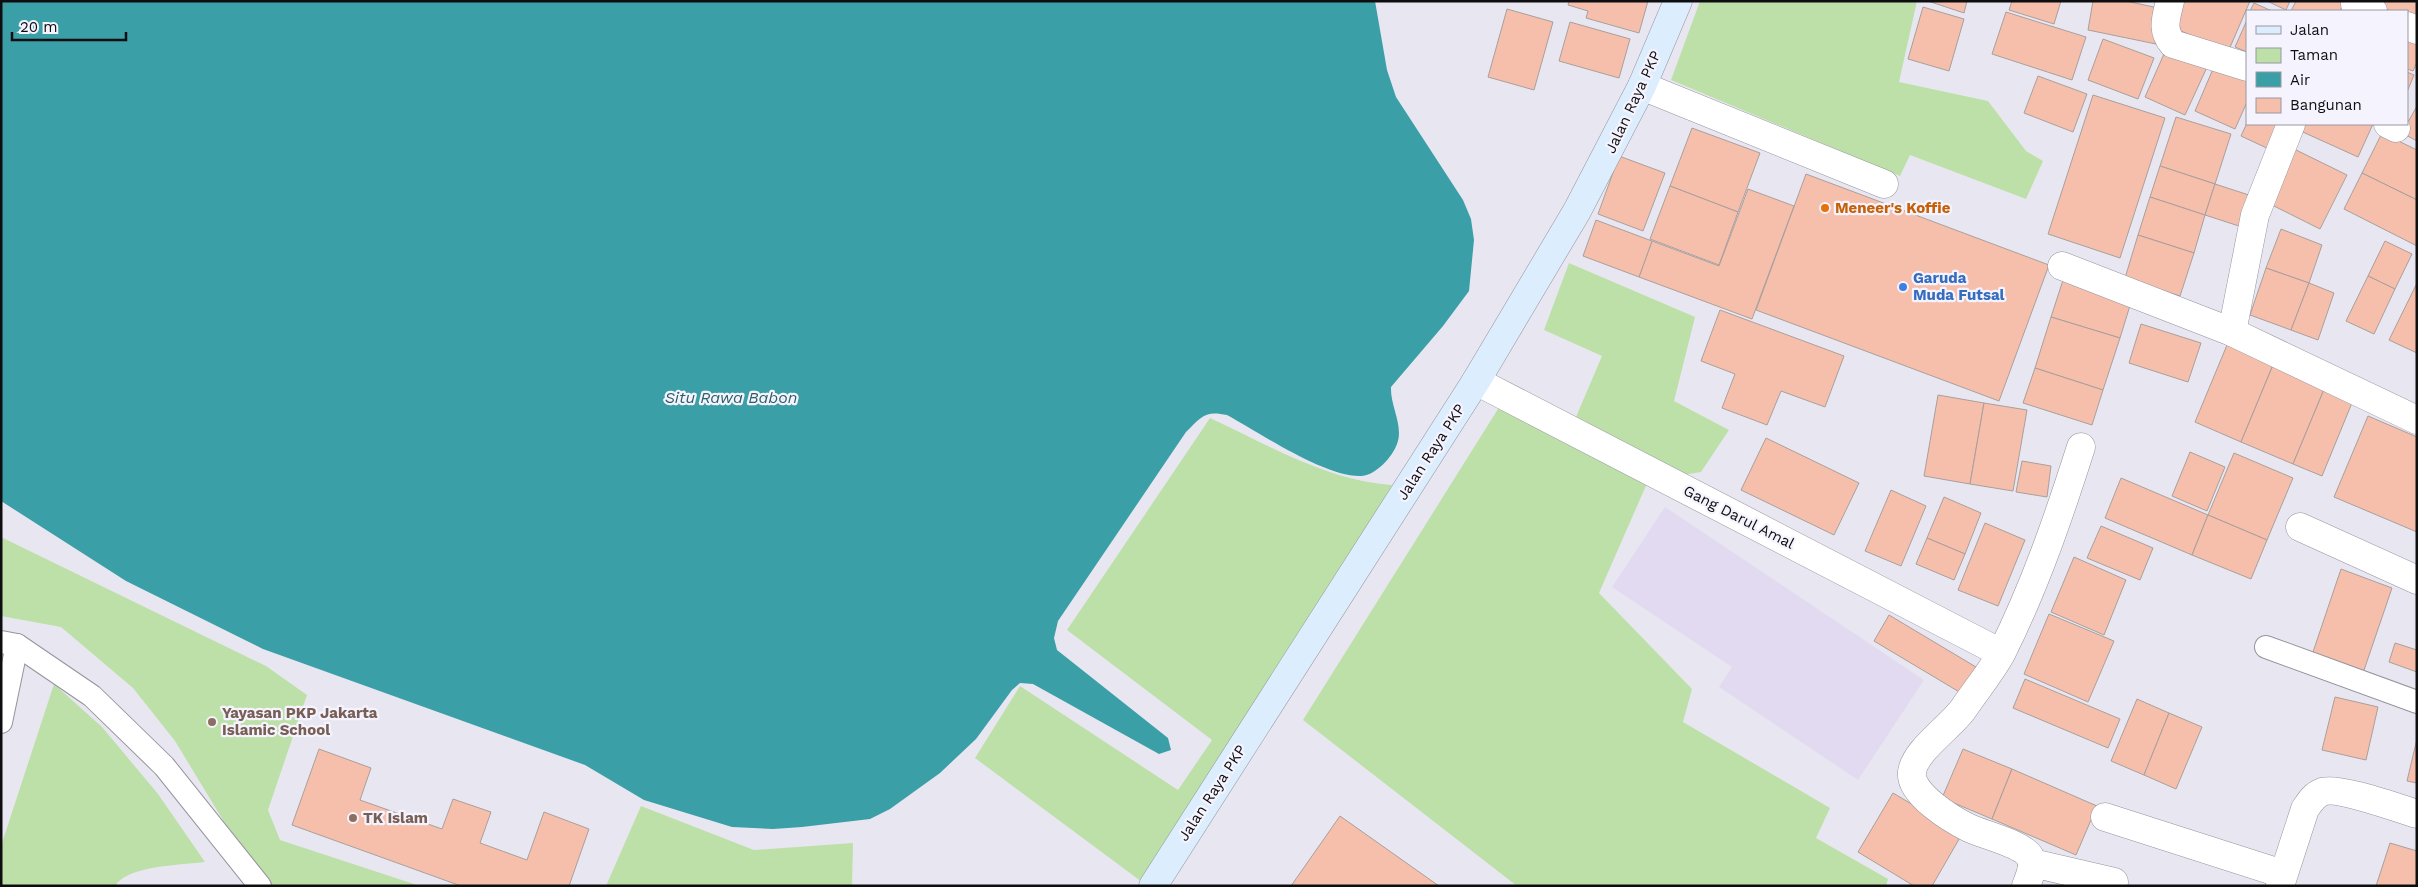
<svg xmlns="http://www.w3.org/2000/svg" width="2418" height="887" font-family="'Work Sans',sans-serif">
	<rect width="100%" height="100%" fill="#e8e7f1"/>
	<polygon fill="#e2daf0" points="1665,507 1924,680 1858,780 1719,687 1732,667 1612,587"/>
	<g fill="#bde0a8">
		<polygon points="1700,1 1917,1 1899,82 1988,101 2026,151 2043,161 2026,199 1910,155 1900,176 1671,80"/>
		<polygon points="1569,263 1695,317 1674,401 1729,430 1701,472 1648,481 1599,593 1692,689 1683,722 1830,808 1816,838 1888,879 1886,886 1517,886 1303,720 1503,401 1573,424 1602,356 1544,330"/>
		<path d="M1210,418C1268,445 1328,481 1392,485L1257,711L1142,882L975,758L1020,686L1178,790L1212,740L1067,630Z"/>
		<polygon points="1,537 266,666 307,695 268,810 280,840 420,886 263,886 175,741 133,688 61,627 1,616"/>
		<path d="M54,684L102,727L158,794L205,862C182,865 128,865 115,886H1V846Z"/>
		<polygon points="641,806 754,850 853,843 852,886 606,886"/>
	</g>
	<path fill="#3b9fa7" d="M1,1H1375L1387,70L1396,97L1463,200L1471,219L1474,240L1469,291L1443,326L1391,387C1390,406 1404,426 1397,444C1393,456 1376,475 1362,476C1326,478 1260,433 1227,415C1205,410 1201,417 1186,432L1058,621L1054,638L1057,650L1168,738L1171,750L1159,754L1033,684L1020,683L1012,690L976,739L940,773L890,809L870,819L802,827L773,829L732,827L644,800L585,765L263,649L126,581L1,501Z"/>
	<g fill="#f5bfac" stroke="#a99f9c">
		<polygon points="1569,1 1648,1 1639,33 1586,18 1588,11 1568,5"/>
		<polygon points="1928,1 1967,1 1964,13"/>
		<polygon points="2012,1 2061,1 2054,24 2009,10"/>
		<polygon points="2093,1 2126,1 2163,9 2156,44 2088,30"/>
		<polygon points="2180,1 2250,1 2228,52 2170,26"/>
		<polygon points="2267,1 2290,1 2286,10"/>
		<polygon points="2296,1 2345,1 2340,11 2291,11"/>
		<polygon points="2368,1 2417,1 2417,23 2407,18 2407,11 2391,11"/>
		<polygon points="2254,3 2272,11 2250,11"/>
		<polygon points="1923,7 1964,19 1949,71 1908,59"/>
		<polygon points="1507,9 1553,22 1534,90 1488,77"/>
		<polygon points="2006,12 2086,37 2072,80 1992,54"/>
		<polygon points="2247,20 2247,52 2235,47"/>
		<polygon points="1570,22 1630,39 1619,78 1559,61"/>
		<polygon points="2407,31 2417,36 2417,62 2413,71 2407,69"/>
		<polygon points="2103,39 2154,58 2138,99 2088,80"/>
		<polygon points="2167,47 2208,65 2185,115 2145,97"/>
		<polygon points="2216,62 2247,75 2247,102 2235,129 2195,111"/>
		<polygon points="2407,72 2414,75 2407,92"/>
		<polygon points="2038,76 2087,94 2073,132 2024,113"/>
		<polygon points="2093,95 2165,118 2120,258 2048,234"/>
		<polygon points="2417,106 2417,141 2402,133"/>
		<polygon points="2176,117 2231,134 2215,184 2160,166"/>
		<polygon points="2247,123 2282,124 2271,150 2241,136"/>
		<polygon points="2296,124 2373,124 2358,157 2294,128"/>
		<polygon points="1692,128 1760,153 1738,212 1670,186"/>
		<polygon points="2382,133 2417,150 2417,200 2362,173"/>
		<polygon points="2290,147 2347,175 2320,229 2264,201"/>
		<polygon points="1619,156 1665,173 1643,231 1598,214"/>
		<polygon points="2160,166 2215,184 2205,215 2150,197"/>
		<polygon points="2362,173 2417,200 2417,246 2344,209"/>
		<polygon points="1806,174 2049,265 1999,401 1756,310"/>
		<polygon points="2215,184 2252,196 2242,227 2205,215"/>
		<polygon points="1670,186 1738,212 1719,265 1650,239"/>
		<polygon points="1748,189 1794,206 1752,319 1639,277 1652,241 1719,266"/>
		<polygon points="2150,197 2205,215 2194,253 2138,235"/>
		<polygon points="1596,220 1652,241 1639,277 1583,256"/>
		<polygon points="2281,229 2322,245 2309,283 2266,268"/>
		<polygon points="2138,235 2194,253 2180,296 2125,278"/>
		<polygon points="2385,241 2412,254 2395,289 2368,276"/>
		<polygon points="2266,268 2309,283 2291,330 2250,315"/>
		<polygon points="2368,276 2395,289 2374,334 2346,321"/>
		<polygon points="2064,277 2132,299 2120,338 2051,317"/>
		<polygon points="2309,283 2334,293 2318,340 2291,330"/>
		<polygon points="2417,283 2417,353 2389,340"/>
		<polygon points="1720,310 1844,356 1825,407 1781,391 1767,425 1722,408 1735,374 1701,361"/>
		<polygon points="2051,317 2120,338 2103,390 2035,368"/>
		<polygon points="2141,324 2201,343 2188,382 2129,363"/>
		<polygon points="2227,345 2273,365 2241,442 2195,422"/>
		<polygon points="2273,365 2325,387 2293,464 2241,442"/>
		<polygon points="2035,368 2103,390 2092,425 2023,403"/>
		<polygon points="2325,387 2354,398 2322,476 2293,464"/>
		<polygon points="1938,395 1984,403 1970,484 1924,476"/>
		<polygon points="1984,403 2027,410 2013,491 1970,484"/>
		<polygon points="2368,416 2417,437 2417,532 2334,497"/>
		<polygon points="1766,438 1859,483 1834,535 1741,490"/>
		<polygon points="2190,452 2225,467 2207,511 2172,496"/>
		<polygon points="2234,453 2293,478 2267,540 2208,515"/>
		<polygon points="2022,461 2051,466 2047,497 2016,492"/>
		<polygon points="2121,478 2208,515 2192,555 2105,518"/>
		<polygon points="1891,490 1926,506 1901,566 1865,551"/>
		<polygon points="1944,497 1981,513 1965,554 1927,538"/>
		<polygon points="2208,515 2267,540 2251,579 2192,555"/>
		<polygon points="1985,523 2025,540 1998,606 1958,590"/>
		<polygon points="2101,526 2153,548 2140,580 2087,558"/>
		<polygon points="1927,538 1965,554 1954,580 1916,564"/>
		<polygon points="2074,557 2126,580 2104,635 2051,612"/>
		<polygon points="2341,569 2392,588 2363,673 2312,655"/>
		<polygon points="2049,614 2114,641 2088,702 2024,674"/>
		<polygon points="1889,615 1976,667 1961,693 1874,641"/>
		<polygon points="2395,643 2417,650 2417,672 2389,662"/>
		<polygon points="2025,679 2120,719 2108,748 2013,708"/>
		<polygon points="2335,697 2378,707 2366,760 2322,750"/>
		<polygon points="2137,699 2169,713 2144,775 2111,761"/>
		<polygon points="2169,713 2202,727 2176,789 2144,775"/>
		<polygon points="2417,739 2417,783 2407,781"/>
		<polygon points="319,749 371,768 360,800 442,829 453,799 491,812 480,843 527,860 544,812 589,829 569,886 461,886 292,825"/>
		<polygon points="1963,749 2012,769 1992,819 1942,798"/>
		<polygon points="2012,769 2097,806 2076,855 1992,819"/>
		<polygon points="1893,793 1962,834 1932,886 1914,886 1858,852"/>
		<polygon points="1340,816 1439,886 1291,886"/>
		<polygon points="2390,843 2417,851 2417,886 2376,886"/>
	</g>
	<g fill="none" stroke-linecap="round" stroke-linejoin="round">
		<defs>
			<g id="lane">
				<polyline points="1,642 17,645 1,722"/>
				<polyline points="17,645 92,696 164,766 260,886"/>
				<polyline points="2266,647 2417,702"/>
			</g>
			<g id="street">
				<path d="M2170,1C2166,18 2161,30 2173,44L2247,67"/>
				<polyline points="2355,4 2373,11"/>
				<polyline points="2407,26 2417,30"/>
				<polyline points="1642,86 1884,184"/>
				<polyline points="2388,124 2396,128"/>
				<polyline points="2062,266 2232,332 2417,420"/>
				<polyline points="2232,332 2255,215 2291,124"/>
				<polyline points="1476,381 2001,653"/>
				<polyline points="2300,527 2417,580"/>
				<polyline points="2105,817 2283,874"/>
				<polyline points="2032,863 2114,882"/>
				<path d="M2026,886C2029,878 2035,865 2030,857C2023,844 1984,835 1969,828C1953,820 1909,794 1912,772C1915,750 1951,727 1964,708C1976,690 1992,671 2002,652C2035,586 2059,516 2081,447"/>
				<path d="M2280,886L2305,809C2310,802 2314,795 2322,792C2336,786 2398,808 2417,814"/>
			</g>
			<polyline id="secondary" points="1153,886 1476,381 1577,211 1642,86 1678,1"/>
		</defs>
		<use href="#lane" stroke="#95949d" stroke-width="24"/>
		<use href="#street" stroke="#95949d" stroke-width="29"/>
		<use href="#secondary" stroke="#95949d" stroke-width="29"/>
		<use href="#lane" stroke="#fff" stroke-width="22"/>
		<use href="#street" stroke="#fff" stroke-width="28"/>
		<use href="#secondary" stroke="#dceefd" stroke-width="28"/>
	</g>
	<circle fill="#e8710a" stroke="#f5f4fe" stroke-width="2" cx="1825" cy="208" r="5"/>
	<circle fill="#3f7fe0" stroke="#f5f4fe" stroke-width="2" cx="1903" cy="287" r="5"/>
	<g fill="#8d6e63" stroke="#f5f4fe" stroke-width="2">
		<circle cx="212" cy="722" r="5"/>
		<circle cx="353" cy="818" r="5"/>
	</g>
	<g text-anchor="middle" stroke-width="4.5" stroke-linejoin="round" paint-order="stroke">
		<g font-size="15" fill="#0e0e11" stroke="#f5f4fe">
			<text transform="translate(1633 102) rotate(-65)" y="5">Jalan Raya PKP</text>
			<text transform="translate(1431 452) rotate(-57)" y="5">Jalan Raya PKP</text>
			<text transform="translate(1739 517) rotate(27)" y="5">Gang Darul Amal</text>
			<text transform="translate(1212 793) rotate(-57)" y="5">Jalan Raya PKP</text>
		</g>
		<g font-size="15" font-weight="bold" fill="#c56008" stroke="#f5f4fe" text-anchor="start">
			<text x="1835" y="213">Meneer's Koffie</text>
		</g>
		<g font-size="15" font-weight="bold" fill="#366cbe" stroke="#f5f4fe" text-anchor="start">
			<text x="1913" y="283">Garuda<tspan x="1913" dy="17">Muda Futsal</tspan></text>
		</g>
		<g font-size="15" font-weight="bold" fill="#785e54" stroke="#f5f4fe" text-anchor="start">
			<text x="222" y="718">Yayasan PKP Jakarta<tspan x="222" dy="17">Islamic School</tspan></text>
			<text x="363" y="823">TK Islam</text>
		</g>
		<g font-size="16" font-style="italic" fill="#295f64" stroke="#f5f4fe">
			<text x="731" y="403">Situ Rawa Babon</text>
		</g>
	</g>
	<rect width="2418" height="887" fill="none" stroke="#0e0e11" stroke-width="5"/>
	<rect x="2246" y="10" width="162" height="115" fill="#f5f4fe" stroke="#99989f"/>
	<rect x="2256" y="26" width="25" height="8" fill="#dceefd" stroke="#99989f"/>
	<text x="2290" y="35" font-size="15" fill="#0e0e11">Jalan</text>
	<rect x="2256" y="48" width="25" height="15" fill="#bde0a8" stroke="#99989f"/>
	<text x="2290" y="60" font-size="15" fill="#0e0e11">Taman</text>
	<rect x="2256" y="72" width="25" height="15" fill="#3b9fa7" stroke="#99989f"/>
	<text x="2290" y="85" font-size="15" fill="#0e0e11">Air</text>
	<rect x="2256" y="98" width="25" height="15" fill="#f5bfac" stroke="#99989f"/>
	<text x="2290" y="110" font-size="15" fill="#0e0e11">Bangunan</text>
	<path d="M12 32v8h114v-8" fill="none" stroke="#0e0e11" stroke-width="2.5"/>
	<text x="20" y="32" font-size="15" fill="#0e0e11" stroke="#f5f4fe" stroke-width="4" paint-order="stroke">20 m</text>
</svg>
